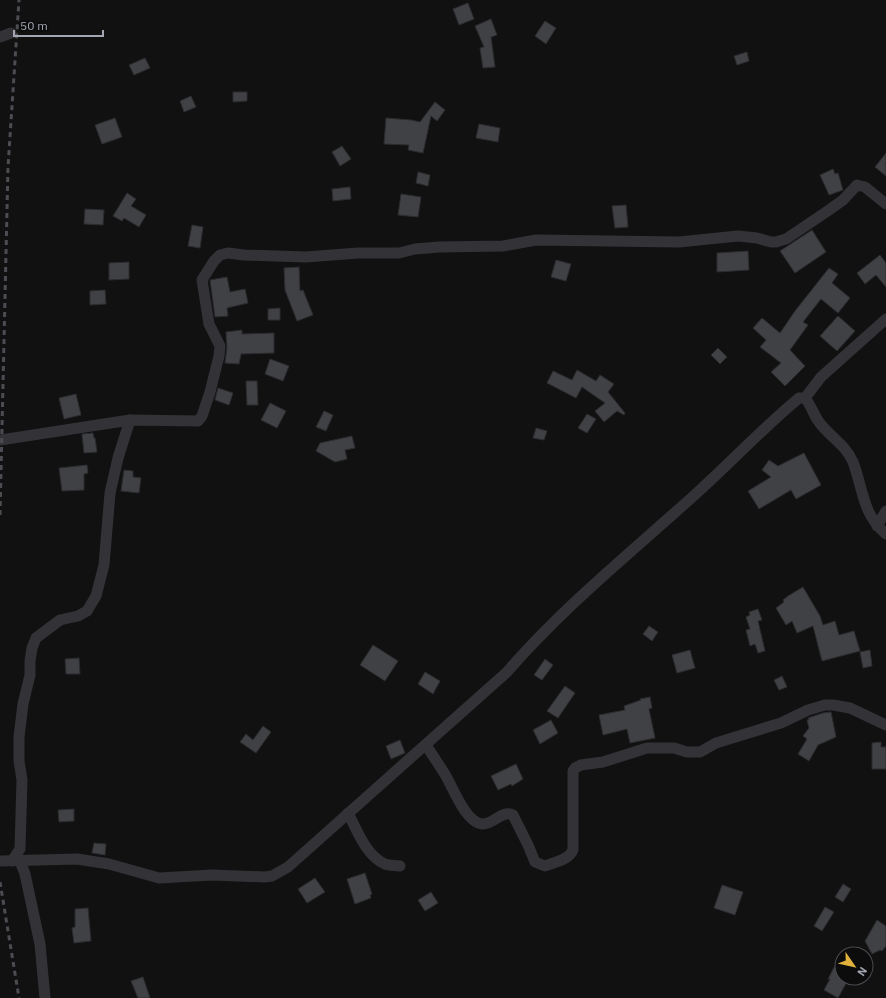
<svg xmlns="http://www.w3.org/2000/svg" width="886" height="998" font-family="'IBM Plex Sans',sans-serif">
	<rect width="100%" height="100%" fill="#111112"/>
	<g fill="#404145" stroke="#2c2b2e">
		<polygon points="468,3 474,19 459,25 453,9"/>
		<polygon points="491,19 497,35 491,37 495,67 483,68 480,48 484,47 475,26"/>
		<polygon points="545,21 556,28 546,44 535,36"/>
		<polygon points="747,52 749,61 737,65 734,56"/>
		<polygon points="145,58 150,68 134,75 129,65"/>
		<polygon points="233,92 247,92 247,101 233,102"/>
		<polygon points="191,96 196,107 184,112 180,101"/>
		<polygon points="435,102 445,110 437,121 431,116 423,153 408,150 409,145 384,144 386,118 411,120 420,122"/>
		<polygon points="115,118 122,137 102,144 95,125"/>
		<polygon points="479,124 500,128 498,142 476,138"/>
		<polygon points="342,146 351,159 340,166 332,152"/>
		<polygon points="886,153 886,176 875,167"/>
		<polygon points="833,169 835,174 838,173 843,190 829,195 820,175"/>
		<polygon points="418,172 430,175 428,186 416,183"/>
		<polygon points="350,187 351,199 333,201 332,189"/>
		<polygon points="127,193 136,199 131,206 146,215 139,227 124,218 122,221 113,216"/>
		<polygon points="401,194 421,197 418,217 398,215"/>
		<polygon points="626,205 628,227 615,228 612,206"/>
		<polygon points="85,209 104,210 103,225 84,224"/>
		<polygon points="192,225 203,227 200,248 188,246"/>
		<polygon points="812,230 826,252 795,273 780,251"/>
		<polygon points="748,251 749,270 717,272 717,253"/>
		<polygon points="880,255 886,263 886,287 876,275 865,284 857,273"/>
		<polygon points="556,260 571,264 566,281 551,277"/>
		<polygon points="129,262 129,279 109,280 109,263"/>
		<polygon points="299,267 300,291 303,290 313,315 297,321 285,290 284,268"/>
		<polygon points="829,268 838,274 832,283 850,298 838,313 821,299 803,322 808,325 790,350 805,366 785,386 771,372 781,363 760,347 766,340 753,328 762,318 780,333 795,311"/>
		<polygon points="227,277 230,292 245,289 248,303 227,308 228,316 215,317 210,280"/>
		<polygon points="105,290 106,304 90,305 90,291"/>
		<polygon points="280,308 280,320 268,320 268,309"/>
		<polygon points="838,316 855,331 837,351 820,336"/>
		<polygon points="242,330 242,334 274,333 274,353 241,354 239,364 225,363 227,347 226,332"/>
		<polygon points="718,348 727,357 720,364 711,355"/>
		<polygon points="270,359 289,366 283,381 265,374"/>
		<polygon points="577,370 596,381 600,375 614,384 608,392 625,413 624,415 617,411 604,422 595,411 605,403 582,387 576,398 547,383 553,371 572,380"/>
		<polygon points="246,381 257,381 258,405 247,405"/>
		<polygon points="218,388 233,393 229,405 215,400"/>
		<polygon points="76,394 81,415 64,419 59,398"/>
		<polygon points="270,403 286,411 277,428 261,420"/>
		<polygon points="324,411 333,415 326,431 316,427"/>
		<polygon points="587,414 596,419 587,433 578,428"/>
		<polygon points="536,428 547,431 544,440 533,438"/>
		<polygon points="93,433 94,438 95,438 97,452 84,453 82,434"/>
		<polygon points="352,436 355,448 345,450 347,459 335,462 316,451 320,443"/>
		<polygon points="804,453 821,485 796,499 791,490 759,509 748,491 771,477 762,470 769,460 778,466"/>
		<polygon points="87,465 88,473 84,474 84,490 62,491 59,468"/>
		<polygon points="124,470 133,471 133,477 141,478 139,493 121,491"/>
		<polygon points="803,587 820,616 823,625 835,621 839,635 854,631 860,651 822,661 813,626 797,633 792,621 786,625 776,608 784,602 783,600 788,596"/>
		<polygon points="758,609 762,620 758,621 765,651 758,653 755,644 750,646 746,630 750,629 746,617 750,615 749,612"/>
		<polygon points="649,626 658,632 652,641 643,634"/>
		<polygon points="373,645 398,661 385,681 360,665"/>
		<polygon points="690,650 695,668 677,673 672,655"/>
		<polygon points="870,650 872,666 863,668 860,652"/>
		<polygon points="79,658 80,674 66,674 65,659"/>
		<polygon points="545,659 553,665 542,680 534,675"/>
		<polygon points="425,672 440,681 433,694 418,684"/>
		<polygon points="782,676 787,687 779,690 774,680"/>
		<polygon points="565,686 575,693 558,718 547,711"/>
		<polygon points="650,697 652,708 649,709 655,738 630,743 627,729 603,735 599,715 625,710 624,706 641,700 640,699"/>
		<polygon points="831,712 836,737 818,745 809,761 798,754 807,739 803,736 809,728 807,720 809,720 808,718 823,713"/>
		<polygon points="551,720 558,733 540,744 533,730"/>
		<polygon points="263,726 271,732 256,753 240,742 246,734 253,740"/>
		<polygon points="400,740 405,753 391,759 386,746"/>
		<polygon points="881,742 881,747 886,747 886,769 872,769 872,743"/>
		<polygon points="516,764 523,779 512,786 511,784 498,790 491,776"/>
		<polygon points="74,809 74,821 59,822 58,810"/>
		<polygon points="94,843 106,844 105,855 92,853"/>
		<polygon points="365,873 372,894 370,895 371,898 355,904 347,879"/>
		<polygon points="315,878 325,892 307,903 298,889"/>
		<polygon points="843,884 851,889 843,902 835,897"/>
		<polygon points="722,885 743,892 735,915 714,908"/>
		<polygon points="431,892 438,903 425,911 418,900"/>
		<polygon points="825,907 834,912 822,931 814,926"/>
		<polygon points="88,908 91,941 74,943 72,928 75,927 75,909"/>
		<polygon points="877,920 886,926 886,946 882,951 880,950 872,954 865,941"/>
		<polygon points="842,952 842,978 849,978 838,998 824,990 830,979 828,979"/>
		<polygon points="143,977 150,998 138,998 131,981"/>
	</g>
	<g fill="none" stroke-linecap="round" stroke-linejoin="round">
		<g stroke="#333337" stroke-width="11">
			<polyline points="0,37 11,33"/>
			<polyline points="805,398 821,377 886,319"/>
			<polyline points="0,440 130,420 198,421 202,416 210,392 219,356 220,346 209,324 202,280 214,261 220,255 228,253 244,255 306,257 358,253 399,253 415,249 439,247 503,246 536,240 679,242 738,236 757,238 771,242 776,242 786,239 798,231 829,210 843,200 857,185 865,187 886,204"/>
			<polyline points="877,526 886,511"/>
			<path d="M426,745C433,756 440,766 446,776C453,788 466,823 482,824C493,825 503,809 513,815L528,845L535,862L545,866C554,862 569,860 573,850V771L575,768L581,765L603,762L647,748H674L687,752H700L716,743L781,723L808,710L825,705H833L850,708L886,725"/>
			<path d="M348,813C357,830 366,856 385,864C389,866 395,865 400,866"/>
			<path d="M0,861L77,859L109,864L159,878L212,875L265,877L272,876L288,867L507,672C565,605 634,550 699,491C733,460 764,427 799,398H805C811,405 813,414 819,422C829,436 846,445 853,462C863,488 862,514 886,534"/>
			<polyline points="12,861 20,849 22,780 19,761 19,737 23,704 30,675 30,661 32,648 36,638 60,620 78,616 87,611 96,596 104,565 110,493 118,458 130,420"/>
			<polyline points="20,861 25,874 40,944 45,998"/>
		</g>
		<g stroke="#4c4d52" stroke-width="3" stroke-dasharray="5 4" stroke-linecap="butt">
			<polyline points="0,515 8,167 19,0"/>
			<polyline points="0,882 19,998"/>
		</g>
	</g>
	<g transform="translate(854 966) rotate(124)"><circle r="19" fill="#0c0c0d" stroke="#494a4f"/>
	<path d="M0-3L7 15L0 10L-7 15Z" fill="#e0b13b"/>
	<text y="-6" font-size="11" font-weight="bold" text-anchor="middle" fill="#a4a7b2">N</text>
	</g>
	<path d="M14 30v6h89v-6" fill="none" stroke="#a4a7b2" stroke-width="2"/>
	<text x="20" y="30" font-size="12" fill="#a4a7b2" stroke="#0c0c0d" stroke-width="3" paint-order="stroke">50 m</text>
</svg>
